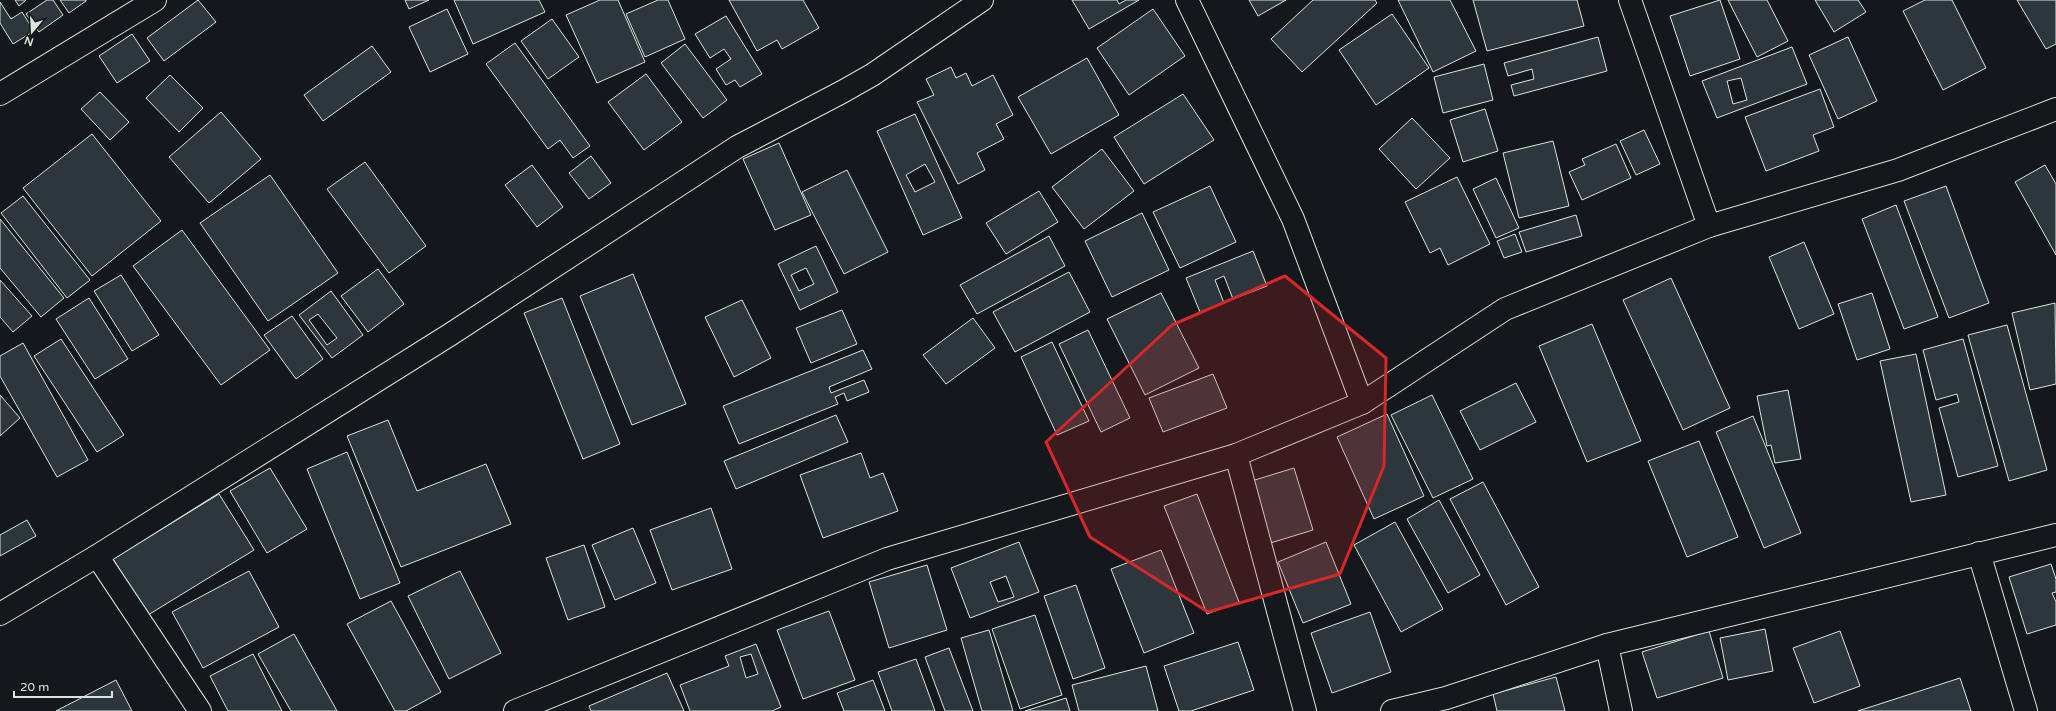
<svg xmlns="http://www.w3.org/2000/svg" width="2056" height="711" font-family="'Varela Round',sans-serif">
	<rect width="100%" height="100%" fill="#14181c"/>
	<g fill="#2c363c" stroke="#d8e6dc" fill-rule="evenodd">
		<polygon points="15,0 26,0 19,6"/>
		<polygon points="47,0 53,0 63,15 39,32 26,14"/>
		<polygon points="60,0 86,0 86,1 69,13"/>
		<polygon points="198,0 216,22 164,61 147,38"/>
		<polygon points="405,0 429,0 409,9"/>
		<polygon points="454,0 539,0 545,12 473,44"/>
		<polygon points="600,0 618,0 645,62 597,83 566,15"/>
		<polygon points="658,0 668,0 685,39 645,57 626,14"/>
		<polygon points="729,0 803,0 819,28 782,49 777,40 757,51"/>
		<polygon points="1072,0 1117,0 1119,4 1126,0 1139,0 1089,29"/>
		<polygon points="1249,0 1286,0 1258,16"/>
		<polygon points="1313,0 1375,0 1377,3 1302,72 1271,39"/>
		<polygon points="1398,0 1450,0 1476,51 1433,72"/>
		<polygon points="1473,0 1577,0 1584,26 1487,51"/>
		<polygon points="1720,0 1740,59 1690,76 1670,16"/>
		<polygon points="1728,0 1767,0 1788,41 1757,57"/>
		<polygon points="1815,0 1858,0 1866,12 1834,32"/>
		<polygon points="1925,0 1952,0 1986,68 1943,90 1903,11"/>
		<polygon points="2017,0 2056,0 2056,44 2046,49"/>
		<polygon points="0,2 11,19 22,12 34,31 13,44 0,23"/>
		<polygon points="447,9 468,54 430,72 409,27"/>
		<polygon points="1153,9 1185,56 1129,95 1097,48"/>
		<polygon points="1392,14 1429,68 1376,105 1339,50"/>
		<polygon points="726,16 762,74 740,87 735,80 726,85 716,69 731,59 724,49 710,58 695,34"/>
		<polygon points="552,19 579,57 548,79 521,41"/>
		<polygon points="132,34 150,61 117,83 99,56"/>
		<polygon points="1598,37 1607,71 1514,96 1511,85 1534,79 1532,69 1508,76 1504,63"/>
		<polygon points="1848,37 1877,101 1838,119 1809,55"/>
		<polygon points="515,43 590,146 573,158 560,140 548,149 486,64"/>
		<polygon points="685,44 727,100 703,118 661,63"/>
		<polygon points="372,46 391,72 323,121 304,95"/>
		<path d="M1792,47L1807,84L1717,118L1702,81ZM1741,78L1747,100L1733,104L1727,81Z"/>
		<polygon points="1087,58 1119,115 1051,154 1018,97"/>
		<polygon points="1484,64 1493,100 1443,113 1434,77"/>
		<polygon points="951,67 956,78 966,73 972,86 993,75 1013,115 996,124 1004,139 977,153 985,170 958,184 917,102 934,95 926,79"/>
		<polygon points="646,74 682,122 644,150 608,102"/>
		<polygon points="170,75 203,108 179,132 146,98"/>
		<polygon points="1820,89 1834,127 1813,135 1819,151 1766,171 1745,117"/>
		<polygon points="100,92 129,122 110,140 81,109"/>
		<polygon points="1183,94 1214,140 1144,184 1114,137"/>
		<polygon points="1485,109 1498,151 1463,162 1450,120"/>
		<polygon points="221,112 261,159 209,203 169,157"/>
		<path d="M915,114L962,218L923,235L877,131ZM925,164L935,182L915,192L906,175Z"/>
		<polygon points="1412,118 1450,158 1416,189 1379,149"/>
		<polygon points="1644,130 1660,164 1636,175 1620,141"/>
		<polygon points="92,134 161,221 92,276 23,188"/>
		<polygon points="1553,141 1569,206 1519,218 1503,153"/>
		<polygon points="779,143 811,215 775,230 743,159"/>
		<polygon points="1616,144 1631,178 1582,200 1569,172 1585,165 1582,159"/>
		<polygon points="1102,149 1134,191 1084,229 1052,187"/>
		<polygon points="591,156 611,183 589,199 569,173"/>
		<polygon points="365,162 426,246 389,273 327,189"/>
		<polygon points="532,165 563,207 537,227 505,185"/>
		<polygon points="2045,165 2056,184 2056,255 2015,182"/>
		<polygon points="847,170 888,252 844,274 802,192"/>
		<polygon points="270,175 338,273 268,321 200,223"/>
		<polygon points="1457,177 1490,244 1448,265 1440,248 1430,253 1405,202"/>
		<polygon points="1496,178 1519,228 1496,238 1473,189"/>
		<polygon points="1210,186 1236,242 1180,268 1153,212"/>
		<polygon points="1946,186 1989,303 1949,318 1904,201"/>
		<polygon points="1039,191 1058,222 1006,254 986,223"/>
		<polygon points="23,196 90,280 67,298 1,213"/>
		<polygon points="1896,205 1938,317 1904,329 1862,219"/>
		<polygon points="1142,213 1169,270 1112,297 1085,241"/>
		<polygon points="1576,215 1582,236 1526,252 1519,232"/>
		<polygon points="0,219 64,298 41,317 0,268"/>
		<polygon points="182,230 270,350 221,385 133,266"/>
		<polygon points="1515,234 1522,252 1504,258 1497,241"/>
		<polygon points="1049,236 1065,266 977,314 960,285"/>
		<polygon points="1804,242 1834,314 1799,329 1769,257"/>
		<path d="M816,246L838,292L800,310L778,264ZM806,268L814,284L799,291L791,275Z"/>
		<polygon points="1253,251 1267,286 1233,299 1224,276 1215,280 1224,303 1200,312 1186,278"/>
		<polygon points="378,269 404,304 368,332 341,296"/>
		<polygon points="1069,272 1090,312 1015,352 993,312"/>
		<polygon points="633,274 686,404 632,425 580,296"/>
		<polygon points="121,275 159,335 132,351 94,291"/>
		<polygon points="1671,278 1730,408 1683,430 1623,300"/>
		<polygon points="0,280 32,316 13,332 0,317"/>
		<path d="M331,291L363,335L332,358L299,315ZM318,314L337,338L327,345L309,320Z"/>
		<polygon points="1161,293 1199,368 1145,395 1107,319"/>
		<polygon points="1872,293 1890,349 1857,360 1838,304"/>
		<polygon points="89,298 128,359 95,379 56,319"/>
		<polygon points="562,298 620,444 583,459 524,313"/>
		<polygon points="742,300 771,358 734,377 705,317"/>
		<polygon points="2055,303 2056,384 2030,390 2012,313"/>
		<polygon points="842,310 857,344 811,363 796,328"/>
		<polygon points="292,316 323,359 296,379 264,335"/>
		<polygon points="973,318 995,348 946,384 923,355"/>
		<polygon points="1592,324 1641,441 1587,462 1539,346"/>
		<polygon points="2007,325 2047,470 2009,481 1968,335"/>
		<polygon points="1088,330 1130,418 1101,432 1059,344"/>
		<polygon points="61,339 124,435 97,452 34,356"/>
		<polygon points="1963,339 1998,466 1958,477 1939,408 1959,402 1957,394 1936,400 1923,350"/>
		<polygon points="1052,342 1089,421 1057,435 1021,357"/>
		<polygon points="23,343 88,460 57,477 0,376 0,356"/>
		<polygon points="863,350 872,369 829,387 831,393 864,380 869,392 847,401 844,393 835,397 838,404 739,444 723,406"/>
		<polygon points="1916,354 1946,495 1911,502 1880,361"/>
		<polygon points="1213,374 1227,408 1163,432 1149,398"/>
		<polygon points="1516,383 1536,422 1480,450 1460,411"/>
		<polygon points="1788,390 1801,459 1775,463 1771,445 1767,446 1757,396"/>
		<polygon points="0,395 20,418 0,436"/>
		<polygon points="1432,395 1473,479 1433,498 1391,415"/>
		<polygon points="1387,414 1424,496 1374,519 1337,437"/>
		<polygon points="836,415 848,442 736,489 724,461"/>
		<polygon points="1753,416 1801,533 1764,548 1716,432"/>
		<polygon points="388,420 417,491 486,464 511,524 401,567 347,436"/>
		<polygon points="1699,441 1738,537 1687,557 1648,461"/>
		<polygon points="347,452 400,583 360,599 307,469"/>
		<polygon points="861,453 870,478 883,473 898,511 823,538 800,475"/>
		<polygon points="270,468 307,529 267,553 230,491"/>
		<polygon points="1294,468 1313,530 1264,545 1245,483"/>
		<polygon points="1483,482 1539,587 1506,605 1450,499"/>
		<polygon points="219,494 254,550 148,615 113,559"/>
		<polygon points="1197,494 1239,602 1207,614 1164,506"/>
		<polygon points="1439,500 1480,575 1448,593 1407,519"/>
		<polygon points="711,508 732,569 672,590 650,530"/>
		<polygon points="27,520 36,536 0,556 0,535"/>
		<polygon points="1395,522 1443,609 1401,632 1354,545"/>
		<polygon points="633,528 656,583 615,600 592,545"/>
		<path d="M1019,542L1039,592L970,618L951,568ZM1006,576L1014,597L998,602L990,582Z"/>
		<polygon points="1326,542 1351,604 1303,623 1278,562"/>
		<polygon points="584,545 605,607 568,620 546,558"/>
		<polygon points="1161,550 1194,633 1144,653 1111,569"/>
		<polygon points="2051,564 2056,579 2056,592 2052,593 2056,602 2056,625 2027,634 2009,577"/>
		<polygon points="927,565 947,630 889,648 869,582"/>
		<polygon points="249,571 279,627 203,668 172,612"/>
		<polygon points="460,571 501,653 449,679 408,596"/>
		<polygon points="1076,585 1105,668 1073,679 1044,596"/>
		<polygon points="391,601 441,692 406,711 395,711 347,624"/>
		<polygon points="829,611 855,680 803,699 777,630"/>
		<polygon points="1370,612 1391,672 1332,693 1311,633"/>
		<polygon points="1035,615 1062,695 1020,709 992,629"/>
		<polygon points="1765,629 1773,671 1728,680 1720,638"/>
		<polygon points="989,630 1013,711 982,711 961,638"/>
		<polygon points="1709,631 1723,678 1657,698 1642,652"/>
		<polygon points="1840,631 1860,686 1814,703 1793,648"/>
		<polygon points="294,634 337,711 291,711 258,654"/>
		<polygon points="1238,642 1254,690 1191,711 1179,711 1164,666"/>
		<path d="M756,644L781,707L772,711H690L680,685L729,666L725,656ZM751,654L758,674L746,678L740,657Z"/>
		<polygon points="949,648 973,711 945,711 925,657"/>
		<polygon points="253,654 282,711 228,711 210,676"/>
		<polygon points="916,659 935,711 892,711 878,672"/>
		<polygon points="1146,666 1158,711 1079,711 1072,685"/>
		<polygon points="667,673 684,711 591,711 589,706"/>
		<polygon points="1556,677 1565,711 1497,711 1493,694"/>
		<polygon points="1960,678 1971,711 1858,711"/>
		<polygon points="116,680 132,711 56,711"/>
		<polygon points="873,680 885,711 844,711 837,693"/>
		<polygon points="1066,698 1070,711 1025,711"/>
	</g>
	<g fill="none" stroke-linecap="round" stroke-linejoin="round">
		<defs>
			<g id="street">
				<polyline points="1630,0 1709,226"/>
				<polyline points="0,94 155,0"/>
				<polyline points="1362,403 1505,309 1709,226 1898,170 2056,109"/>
				<polyline points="1236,455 1305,711"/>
				<polyline points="1979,553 2026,711"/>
				<polyline points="97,556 200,711"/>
				<polyline points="0,614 97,556 451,334 737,147 842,92 872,75 982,0"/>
				<polyline points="1607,645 1621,711"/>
				<polyline points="515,711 887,559 1236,455 1362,403 1293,219 1187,0"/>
				<polyline points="1392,711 1446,698 1607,645 2056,535"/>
			</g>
		</defs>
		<use href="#street" stroke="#d8e6dc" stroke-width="24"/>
		<use href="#street" stroke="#14181c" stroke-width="22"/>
	</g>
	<path fill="#d62828" fill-opacity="0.2" stroke="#d62828" stroke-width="3" stroke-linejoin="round" d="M1285,276L1386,358L1384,466L1340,574L1208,612L1090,537L1046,442L1172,325Z"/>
	<g transform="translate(32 32) rotate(198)" stroke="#14181c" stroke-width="3" paint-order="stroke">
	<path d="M0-3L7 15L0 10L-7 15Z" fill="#d8e6dc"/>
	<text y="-6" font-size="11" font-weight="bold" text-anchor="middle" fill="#d8e6dc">N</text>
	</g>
	<path d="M14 691v6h98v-6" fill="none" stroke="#d8e6dc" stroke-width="2"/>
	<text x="20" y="691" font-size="12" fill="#d8e6dc" stroke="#14181c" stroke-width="3" paint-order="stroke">20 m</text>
</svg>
